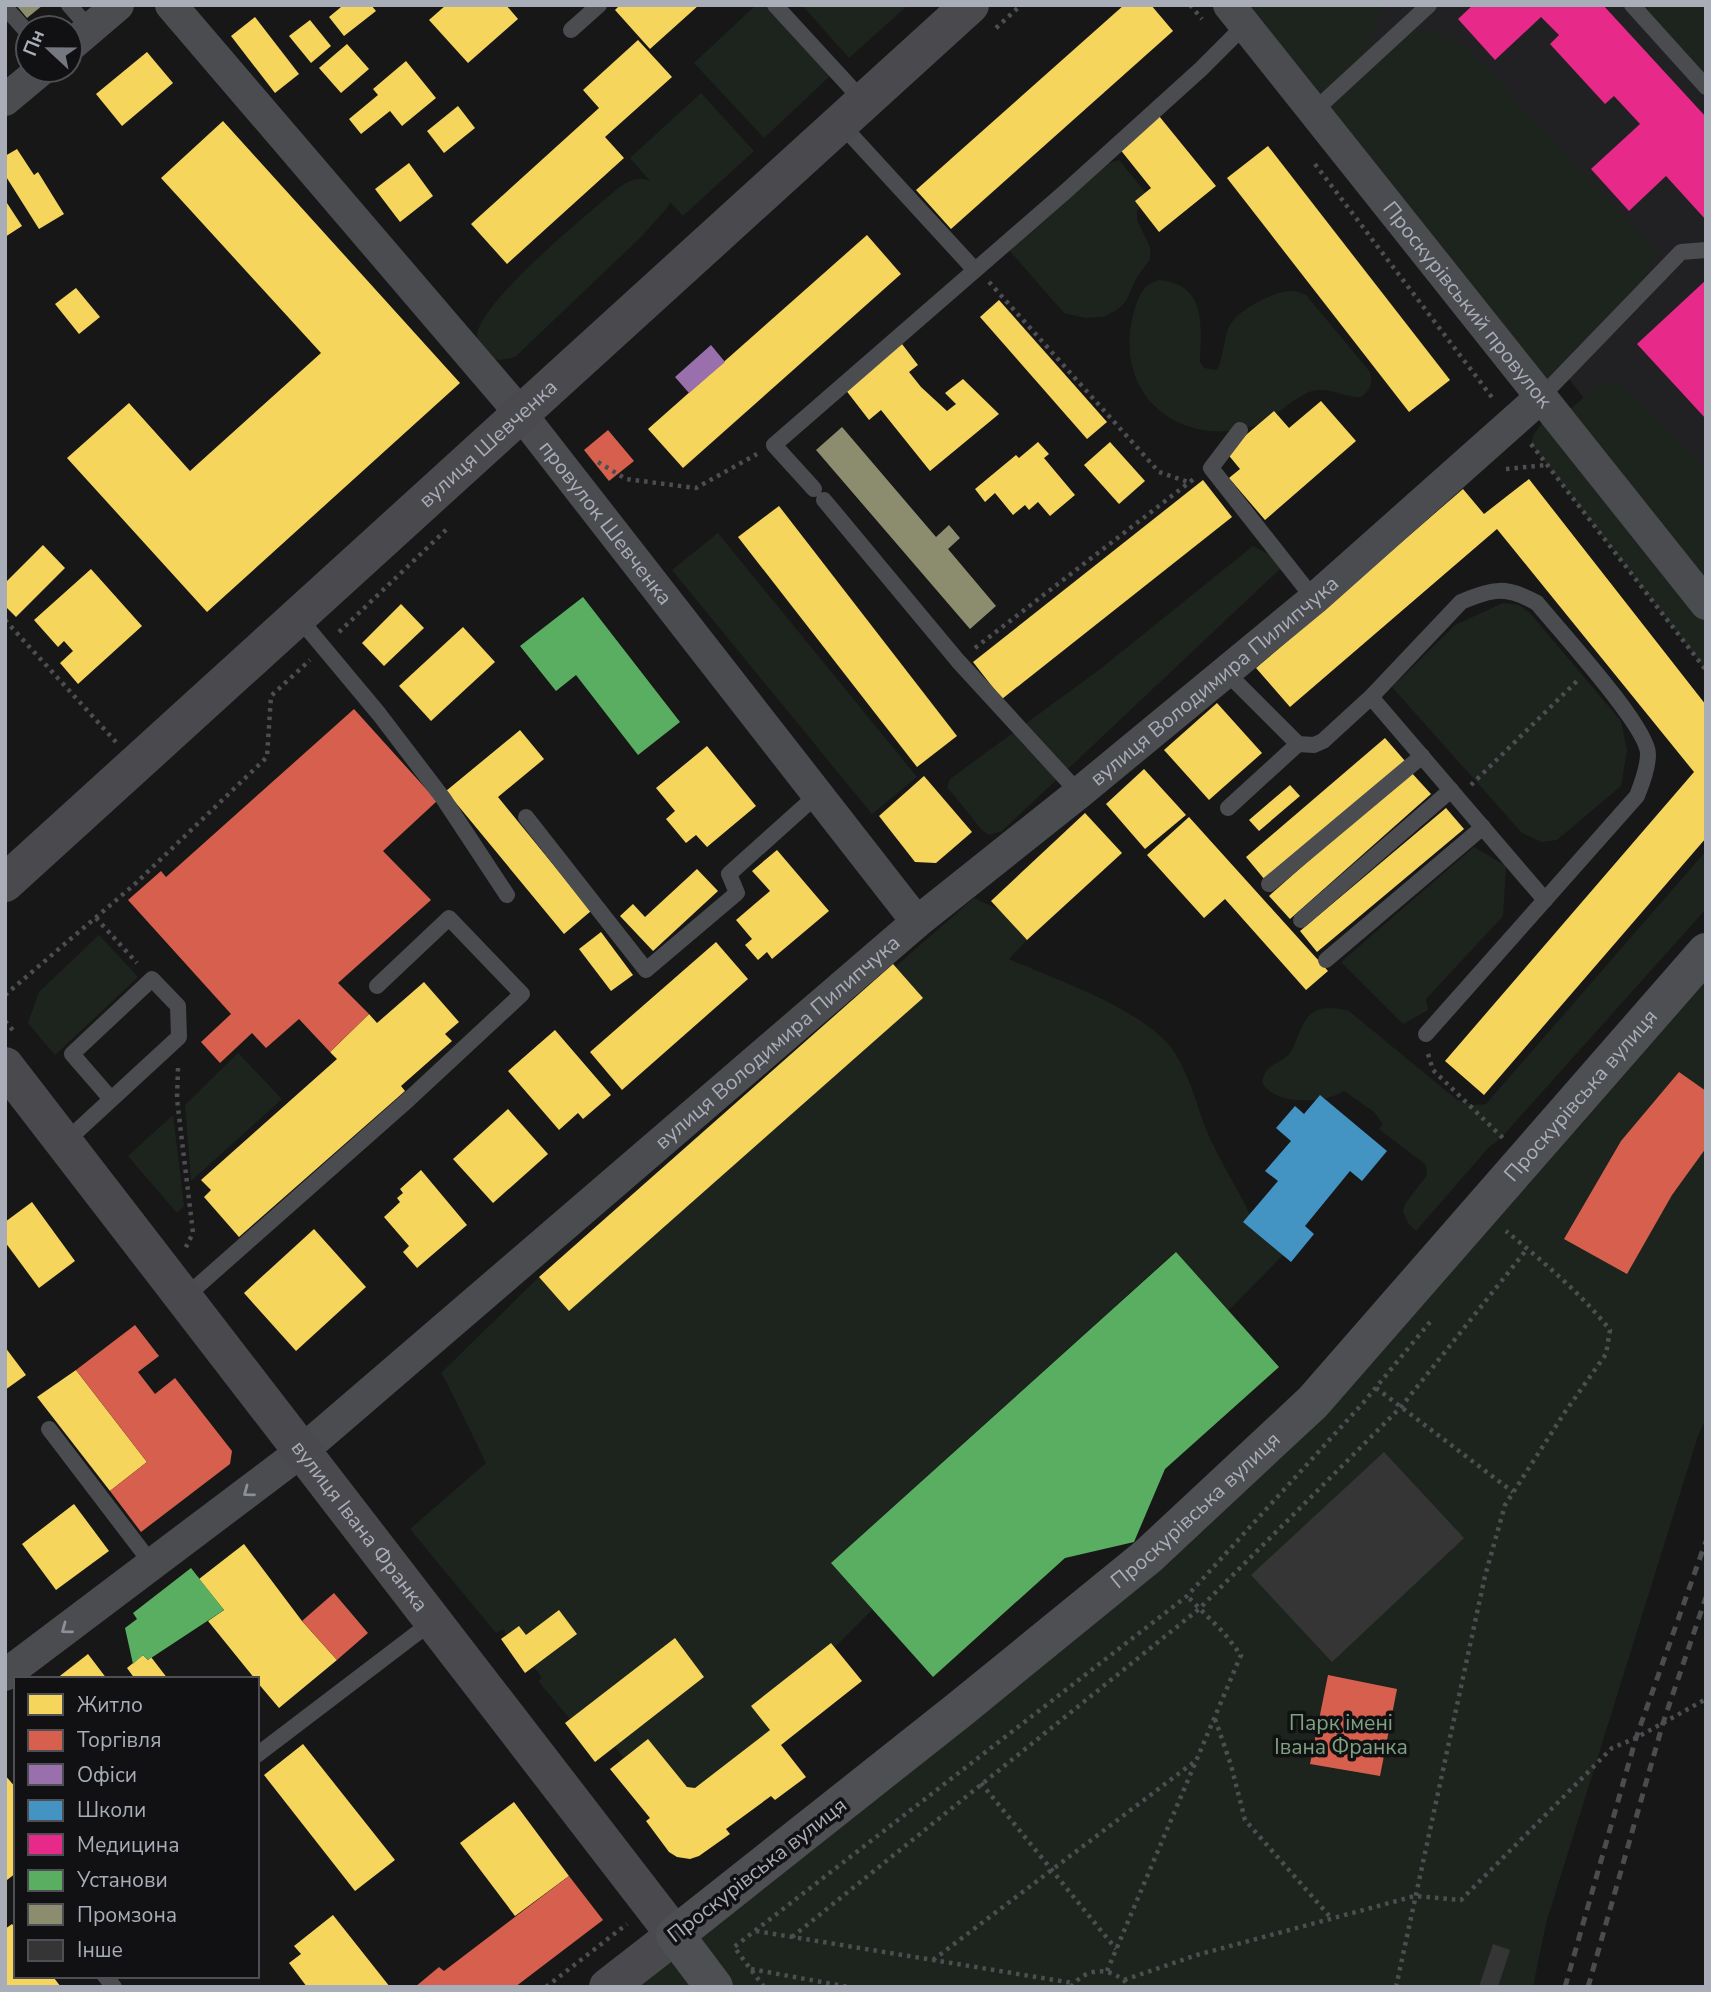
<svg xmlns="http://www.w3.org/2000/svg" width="1711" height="1992" font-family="'Nunito Sans',sans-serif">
	<rect width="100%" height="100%" fill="#171717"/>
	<polygon fill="#212123" points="1272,5 1706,5 1706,552"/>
	<g fill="#1d241e">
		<polygon points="756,5 765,5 831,75 764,138 694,63"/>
		<polygon points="802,5 908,5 849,58"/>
		<polygon points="1241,5 1383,5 1368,45 1356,65 1322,96 1310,92"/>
		<polygon points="1640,5 1706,5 1706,81"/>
		<polygon points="1415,31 1435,31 1465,46 1659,253 1640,285 1541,397 1314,111 1398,34"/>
		<path d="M701,93L754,151L683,216L670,202L667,208L641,237L515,357L501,360L490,358C485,352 476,344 477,336C479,302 588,214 617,189C628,181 637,176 650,181L630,158Z"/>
		<polygon points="1119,160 1146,193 1137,212 1137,220 1150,247 1150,259 1137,277 1126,301 1118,309 1104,317 1085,318 1064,313 1009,250 1104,165"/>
		<path d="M1159,280C1207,285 1201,324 1200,362L1204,368L1217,370C1224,356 1223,341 1229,327C1235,311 1278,288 1296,291C1299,292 1303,294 1306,295L1370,372C1373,382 1371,390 1361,397C1344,398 1327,385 1309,392C1290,400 1274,419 1254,426C1188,447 1123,405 1130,333C1131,321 1136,297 1145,288C1148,284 1155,282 1159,280Z"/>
		<path d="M1612,381L1623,386L1706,468V670L1531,444L1534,434L1543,422C1575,416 1583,388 1612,381Z"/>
		<polygon points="718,533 917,777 872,814 672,570"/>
		<polygon points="1253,546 1278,559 1280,569 1002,831 989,835 982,830 947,787 950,779 1099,670"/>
		<polygon points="1503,603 1519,605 1530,613 1621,721 1627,750 1621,786 1557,840 1542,842 1522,833 1392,687 1455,625"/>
		<polygon points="1474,847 1506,866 1503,916 1426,999 1428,1010 1403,1024 1341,962"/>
		<path d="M1706,851V909L1500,1139L1489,1147L1416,1231L1409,1224L1403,1212L1405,1204L1427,1175L1426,1165L1379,1129L1383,1124L1374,1112L1344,1091C1324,1104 1274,1106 1262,1082C1267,1060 1281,1066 1291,1051C1294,1047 1295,1041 1298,1036C1308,1008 1321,1004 1349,1011L1457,1100L1474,1105L1486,1104Z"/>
		<path d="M974,898L1000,910L1027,940L1009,959C1056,980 1135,1006 1169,1045C1189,1070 1196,1105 1208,1134C1220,1161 1237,1187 1250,1215L1244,1223L1283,1255L1228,1311L1175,1252L832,1562L873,1609L835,1647L831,1643L752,1706L770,1731L695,1788L687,1787L648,1739L624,1758L615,1747L595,1762L565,1723L570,1719L538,1681L542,1678L534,1667L525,1673L501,1639L507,1635L503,1629L496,1633L410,1529L486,1463L447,1383L441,1373L539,1277L893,964L896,966Z"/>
		<polygon points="99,935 138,977 55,1055 28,1023 39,992"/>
		<polygon points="1706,970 1706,1419 1698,1436 1546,1923 1533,1987 731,1987 693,1937 1157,1565"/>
		<polygon points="238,1053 282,1099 191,1181 185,1105"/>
		<polygon points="173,1115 184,1206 177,1213 128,1156"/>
		<polygon points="673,1952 698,1987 627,1987"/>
	</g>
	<g fill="#f6d55c">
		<polygon points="339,5 371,5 376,11 344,36 329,17 341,7"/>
		<polygon points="446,5 506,5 518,19 468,63 429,20"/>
		<polygon points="620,5 699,5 650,49 615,10"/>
		<polygon points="1124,5 1151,5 1173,31 951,229 916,190"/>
		<polygon points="255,17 299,74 275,93 231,36"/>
		<polygon points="310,20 331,46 311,63 289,36"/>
		<polygon points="638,40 672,77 605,137 624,158 507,264 471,224 599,108 583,90"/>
		<polygon points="347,44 369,69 341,93 319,68"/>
		<polygon points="147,52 173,83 122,126 96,94"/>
		<polygon points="406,61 436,98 402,126 390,111 361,134 349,119 378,95 373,89"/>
		<polygon points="458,106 475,128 444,153 427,131"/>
		<polygon points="1159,116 1216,186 1159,232 1135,201 1151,188 1119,148"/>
		<polygon points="223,121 460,383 207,612 67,458 129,403 190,471 321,353 161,178"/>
		<polygon points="1268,146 1450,380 1409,412 1227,178"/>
		<polygon points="17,149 34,175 38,172 64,214 39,229 5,175 5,156"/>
		<polygon points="409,163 433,196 400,222 375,189"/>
		<polygon points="5,200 22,226 5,237"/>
		<polygon points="867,235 901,274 683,468 648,429"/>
		<polygon points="76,288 100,317 79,334 55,304"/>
		<polygon points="999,300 1107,422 1087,439 980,317"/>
		<polygon points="902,344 918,365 909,372 921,387 947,411 956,404 945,393 963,379 999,414 930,471 881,410 869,420 845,389"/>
		<polygon points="1321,401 1356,441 1265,520 1229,478 1240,469 1226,452 1274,411 1289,428"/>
		<polygon points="1038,442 1049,454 1044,458 1075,495 1050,516 1038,502 1029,510 1025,505 1013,515 995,493 985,502 975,489 1016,455 1019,458"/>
		<polygon points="1110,442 1145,481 1119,504 1084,465"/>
		<polygon points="1529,479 1706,705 1706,838 1484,1095 1445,1061 1694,772 1497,529 1290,707 1256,668 1463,489 1484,514"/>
		<polygon points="1203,480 1232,517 1002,699 973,662"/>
		<polygon points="779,506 957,736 917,767 738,537"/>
		<polygon points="43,545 65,568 16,617 5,606 5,583"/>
		<polygon points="91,569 142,626 78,684 60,663 73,651 64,641 58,647 34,620"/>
		<polygon points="401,604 424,628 384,666 362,643"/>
		<polygon points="463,627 495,662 431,721 399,686"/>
		<polygon points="1217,703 1262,753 1209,800 1164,750"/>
		<polygon points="520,730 544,759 498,797 591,911 564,934 446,791"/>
		<polygon points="1385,738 1405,761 1265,880 1246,857"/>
		<polygon points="707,746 756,806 707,847 696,835 686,843 666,819 675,811 656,788"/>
		<polygon points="1144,769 1186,815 1145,849 1106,804"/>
		<polygon points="1410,771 1431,794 1290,919 1269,896"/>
		<polygon points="924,776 972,832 936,863 915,862 879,816"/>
		<polygon points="1290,785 1300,796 1259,831 1249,820"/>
		<polygon points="1446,808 1464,829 1317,952 1300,931"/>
		<polygon points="1085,813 1122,853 1027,940 991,901"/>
		<polygon points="1189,817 1328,971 1306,990 1225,899 1204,918 1147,855"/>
		<polygon points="777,850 829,911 772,959 767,952 758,960 745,945 752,939 736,920 770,891 752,871"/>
		<polygon points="697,869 718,891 653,951 620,916 633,904 645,917"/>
		<polygon points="601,932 633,975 611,991 579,949"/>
		<polygon points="716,942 748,979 622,1090 590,1052"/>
		<polygon points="893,964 923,998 569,1311 539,1277"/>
		<polygon points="424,982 459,1022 445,1034 452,1041 401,1086 405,1091 239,1237 204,1197 211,1190 201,1180 337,1059 330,1052 369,1014 377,1023"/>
		<polygon points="555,1030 611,1095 583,1119 578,1113 559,1130 508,1071"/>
		<polygon points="508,1109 548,1154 493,1203 453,1159"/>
		<polygon points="421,1170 467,1225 417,1268 403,1252 409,1246 384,1217 400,1202 397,1198 403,1193 400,1189"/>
		<polygon points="32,1202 75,1261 39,1288 5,1242 5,1222"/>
		<polygon points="314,1229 366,1287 296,1351 244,1293"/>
		<polygon points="5,1347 26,1375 5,1390"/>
		<polygon points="76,1370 147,1462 110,1491 37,1397"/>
		<polygon points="74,1504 109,1551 56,1590 22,1544"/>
		<polygon points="244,1544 302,1621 337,1660 279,1708 257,1682 257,1679 255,1679 208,1621 224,1610 199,1579"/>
		<polygon points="559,1610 577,1634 525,1673 501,1639 519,1626 526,1635"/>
		<polygon points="675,1638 704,1677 595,1762 565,1723"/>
		<polygon points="831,1643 862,1681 781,1745 806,1777 775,1800 771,1796 726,1829 730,1834 699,1856 690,1859 677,1857 669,1852 646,1821 650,1818 610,1769 648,1739 687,1787 695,1788 770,1730 751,1706"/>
		<polygon points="88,1654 107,1679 56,1679"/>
		<polygon points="143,1655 148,1660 151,1657 168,1679 135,1679 127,1668"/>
		<polygon points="303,1744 395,1860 355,1891 264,1775"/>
		<polygon points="5,1775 16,1788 16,1873 7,1880 5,1877"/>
		<polygon points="514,1802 569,1876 515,1916 460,1843"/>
		<polygon points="333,1915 390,1987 307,1987 289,1963 301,1954 294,1946"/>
		<polygon points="12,1924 16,1929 16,1976 56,1976 54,1978 61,1987 5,1987 5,1929"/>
	</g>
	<g fill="#d6604d">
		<polygon points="608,430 634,461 609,481 584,450"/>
		<polygon points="354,709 437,801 383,851 431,900 338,983 369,1014 330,1052 299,1019 266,1048 252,1033 220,1063 201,1042 231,1014 128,900 161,871 166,877"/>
		<polygon points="1679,1072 1706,1091 1706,1148 1672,1195 1627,1274 1564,1239 1621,1141"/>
		<polygon points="135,1325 159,1356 138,1372 155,1394 175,1378 232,1451 230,1464 141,1532 110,1491 147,1462 76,1370"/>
		<polygon points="334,1593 368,1633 337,1660 302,1621"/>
		<polygon points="1328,1675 1397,1689 1380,1776 1310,1764"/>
		<polygon points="569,1876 603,1920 515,1987 415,1987 439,1967 444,1971"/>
	</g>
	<polygon fill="#9970ab" points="711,345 725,362 689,393 675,377"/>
	<polygon fill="#4393c3" points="1320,1095 1387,1151 1362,1181 1350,1171 1305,1226 1314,1234 1291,1262 1243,1222 1278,1181 1265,1171 1291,1141 1276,1128 1295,1106 1304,1114"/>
	<g fill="#e7298a">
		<polygon points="1473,5 1603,5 1706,117 1706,220 1666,176 1629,211 1591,169 1640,124 1614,96 1605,104 1550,44 1559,35 1541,17 1495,60 1458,19"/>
		<polygon points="1706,280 1706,419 1637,344"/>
	</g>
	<g fill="#5aae61">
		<polygon points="583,597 680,722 638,755 576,675 556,691 520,646"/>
		<polygon points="1176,1252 1279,1367 1165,1469 1134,1542 1065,1558 933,1677 831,1563"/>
		<polygon points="191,1568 224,1610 148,1660 143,1655 133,1664 125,1628 137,1619 133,1613"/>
	</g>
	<g fill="#8c8c6e">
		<polygon points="16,5 43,5 27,18"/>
		<polygon points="842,427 936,537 949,525 960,538 948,549 996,606 970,629 816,450"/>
	</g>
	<g fill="#353536">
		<polygon points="1384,1452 1464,1538 1332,1662 1251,1575"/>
		<polygon points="1493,1944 1510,1950 1498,1987 1479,1987"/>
	</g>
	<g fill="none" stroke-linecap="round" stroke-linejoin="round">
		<g stroke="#4d4e52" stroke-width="4.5" stroke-dasharray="3.5 5" stroke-linecap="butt">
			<polyline points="1190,5 1202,19"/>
			<polyline points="996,28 1021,5"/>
			<polyline points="1315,164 1494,400"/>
			<polyline points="989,282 1159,472 1188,482"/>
			<polyline points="1531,444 1706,670"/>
			<polyline points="598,462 626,479 696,488 757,454"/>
			<polyline points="1506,469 1546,465"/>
			<polyline points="5,620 116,742"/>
			<polyline points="339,632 449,527"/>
			<polyline points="975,648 1195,478"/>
			<polyline points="1471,785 1577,681"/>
			<polyline points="96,918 137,963"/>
			<polyline points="5,995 135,884 267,757 271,696 310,660"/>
			<polyline points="5,1021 16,1034"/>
			<polyline points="1428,1054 1433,1070 1503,1138"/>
			<polyline points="178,1068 177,1099 193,1233 185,1249"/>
			<polyline points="1376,1388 1513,1492"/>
			<polyline points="1215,1719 1231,1765 1245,1820 1332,1919"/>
			<polyline points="981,1783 1116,1949"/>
			<polyline points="756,1931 1073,1983"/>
			<polyline points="792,1937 1199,1609 1401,1407 1527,1249"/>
			<polyline points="933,1960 1194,1762"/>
			<polyline points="751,1969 849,1987"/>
			<polyline points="1107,1971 1241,1655 1224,1633 1187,1596"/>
			<polyline points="1124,1980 1197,1955 1415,1896 1461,1900 1612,1748 1636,1738 1706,1699"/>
			<polyline points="546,1987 627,1924"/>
			<polyline points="764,1987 734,1947 1187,1596 1363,1403 1430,1322"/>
			<path d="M1071,1987C1087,1966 1113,1966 1130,1987"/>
			<path d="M1396,1987L1485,1576L1505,1505L1565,1412L1606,1354L1610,1330C1581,1293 1542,1261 1506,1231"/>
		</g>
		<g stroke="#4b4c50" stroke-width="16">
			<polyline points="69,5 90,29"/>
			<polyline points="775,5 864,102"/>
			<polyline points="1632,5 1706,87"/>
			<polyline points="5,7 28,33"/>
			<polyline points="571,30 599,5"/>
			<polyline points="1314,111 1429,5"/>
			<polyline points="840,123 974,269"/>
			<polyline points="1541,397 1681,252 1706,250"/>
			<polyline points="1240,430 1211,468 1314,599"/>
			<polyline points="814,489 774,445 1065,192 1201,69 1245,25"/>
			<polyline points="824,500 958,661 1079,793"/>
			<polyline points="298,617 379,714 443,798 507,895"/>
			<path d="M1226,672L1298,744L1314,745L1323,741L1371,697L1461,602C1493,588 1507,586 1537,603C1559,630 1648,727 1648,754C1648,768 1642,783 1637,796L1426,1034"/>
			<polyline points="1371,697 1545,900"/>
			<polyline points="1228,808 1298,744"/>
			<polyline points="526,817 646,970 737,893 729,874 817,795"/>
			<polyline points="1269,884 1422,756"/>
			<polyline points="1301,920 1451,790"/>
			<polyline points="1326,960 1483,827"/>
			<polyline points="64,1143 179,1037 178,1006 152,979 72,1054 111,1099"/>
			<polyline points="184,1298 409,1099 522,994 449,918 377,986"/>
			<polyline points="49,1429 152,1564"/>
			<polyline points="257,1755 433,1621"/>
			<polyline points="105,1976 114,1987"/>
		</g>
		<g stroke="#4b4c50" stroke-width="32">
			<path id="s1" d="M171,5L521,414L917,922"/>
			<path id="s2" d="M1229,5L1706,604"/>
			<polyline points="70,46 118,5"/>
			<polyline points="5,100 41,70"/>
			<path id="s3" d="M5,1675L302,1451L917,922L1079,793L1314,599L1541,397"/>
		</g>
		<g stroke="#4a4a4e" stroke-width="38">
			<path id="s4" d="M5,883L970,5"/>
			<path id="s5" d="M5,1066L675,1935L608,1987"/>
		</g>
		<path stroke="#4d4f52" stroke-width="38" id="s6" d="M714,1987L675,1935L959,1710L1148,1556L1313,1402L1706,952"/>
		<g stroke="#4b4c4f" stroke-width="5" stroke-dasharray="9 7" stroke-linecap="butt">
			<polyline points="1565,1987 1636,1738 1706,1541"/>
			<polyline points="1588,1987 1663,1723 1706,1597"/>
		</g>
	</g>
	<defs><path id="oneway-chevron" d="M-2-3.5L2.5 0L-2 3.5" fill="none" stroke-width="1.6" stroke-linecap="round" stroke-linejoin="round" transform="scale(1.75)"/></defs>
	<g stroke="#8c9099">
		<use href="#oneway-chevron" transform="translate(248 1492) rotate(143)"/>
		<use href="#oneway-chevron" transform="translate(66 1629) rotate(143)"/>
	</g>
	<g text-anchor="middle" stroke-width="7" stroke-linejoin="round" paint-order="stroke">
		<g font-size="21" fill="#a8adb8" stroke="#111113">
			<text dy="7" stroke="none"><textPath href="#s2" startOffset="383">Проскурівський провулок</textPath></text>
			<text dy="7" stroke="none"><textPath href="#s4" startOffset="653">вулиця Шевченка</textPath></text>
			<text dy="7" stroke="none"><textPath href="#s1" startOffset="676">провулок Шевченка</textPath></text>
			<text dy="7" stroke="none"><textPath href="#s3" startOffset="1566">вулиця Володимира Пилипчука</textPath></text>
			<text dy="7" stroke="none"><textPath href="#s3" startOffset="999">вулиця Володимира Пилипчука</textPath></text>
			<text dy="7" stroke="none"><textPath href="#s6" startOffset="1304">Проскурівська вулиця</textPath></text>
			<text dy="7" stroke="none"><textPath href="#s6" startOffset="737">Проскурівська вулиця</textPath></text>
			<text dy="7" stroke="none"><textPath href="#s5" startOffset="581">вулиця Івана Франка</textPath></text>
			<text transform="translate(757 1870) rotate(-38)" y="7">Проскурівська вулиця</text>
		</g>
		<g font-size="21" fill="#7fa381" stroke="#111113">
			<text x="1341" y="1730">Парк імені<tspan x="1341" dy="24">Івана Франка</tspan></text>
		</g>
	</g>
	<rect width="1711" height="1992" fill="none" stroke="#a8adb8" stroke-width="14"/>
	<rect x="14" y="1677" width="245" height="301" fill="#111113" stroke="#4d4f55" stroke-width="2"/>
	<rect x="28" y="1694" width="35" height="21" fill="#f6d55c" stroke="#4d4f55" stroke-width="2"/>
	<text x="77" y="1712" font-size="21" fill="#a8adb8">Житло</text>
	<rect x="28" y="1730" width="35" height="21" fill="#d6604d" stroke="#4d4f55" stroke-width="2"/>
	<text x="77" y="1747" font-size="21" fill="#a8adb8">Торгівля</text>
	<rect x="28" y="1764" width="35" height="21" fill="#9970ab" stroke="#4d4f55" stroke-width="2"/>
	<text x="77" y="1782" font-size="21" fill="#a8adb8">Офіси</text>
	<rect x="28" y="1800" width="35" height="21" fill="#4393c3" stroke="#4d4f55" stroke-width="2"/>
	<text x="77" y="1817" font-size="21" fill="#a8adb8">Школи</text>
	<rect x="28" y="1834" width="35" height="21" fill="#e7298a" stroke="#4d4f55" stroke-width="2"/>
	<text x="77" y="1852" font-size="21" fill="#a8adb8">Медицина</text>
	<rect x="28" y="1870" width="35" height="21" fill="#5aae61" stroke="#4d4f55" stroke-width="2"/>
	<text x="77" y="1887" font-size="21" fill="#a8adb8">Установи</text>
	<rect x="28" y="1904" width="35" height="21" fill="#8c8c6e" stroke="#4d4f55" stroke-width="2"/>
	<text x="77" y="1922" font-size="21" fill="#a8adb8">Промзона</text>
	<rect x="28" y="1940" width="35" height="21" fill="#353536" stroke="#4d4f55" stroke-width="2"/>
	<text x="77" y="1957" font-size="21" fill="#a8adb8">Інше</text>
	<g transform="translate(49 49) rotate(292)"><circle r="33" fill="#111113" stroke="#4d4f55" stroke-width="2"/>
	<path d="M0-5L12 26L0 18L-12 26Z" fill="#757880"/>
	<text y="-10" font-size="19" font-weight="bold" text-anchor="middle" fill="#a8adb8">Пн</text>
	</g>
</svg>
